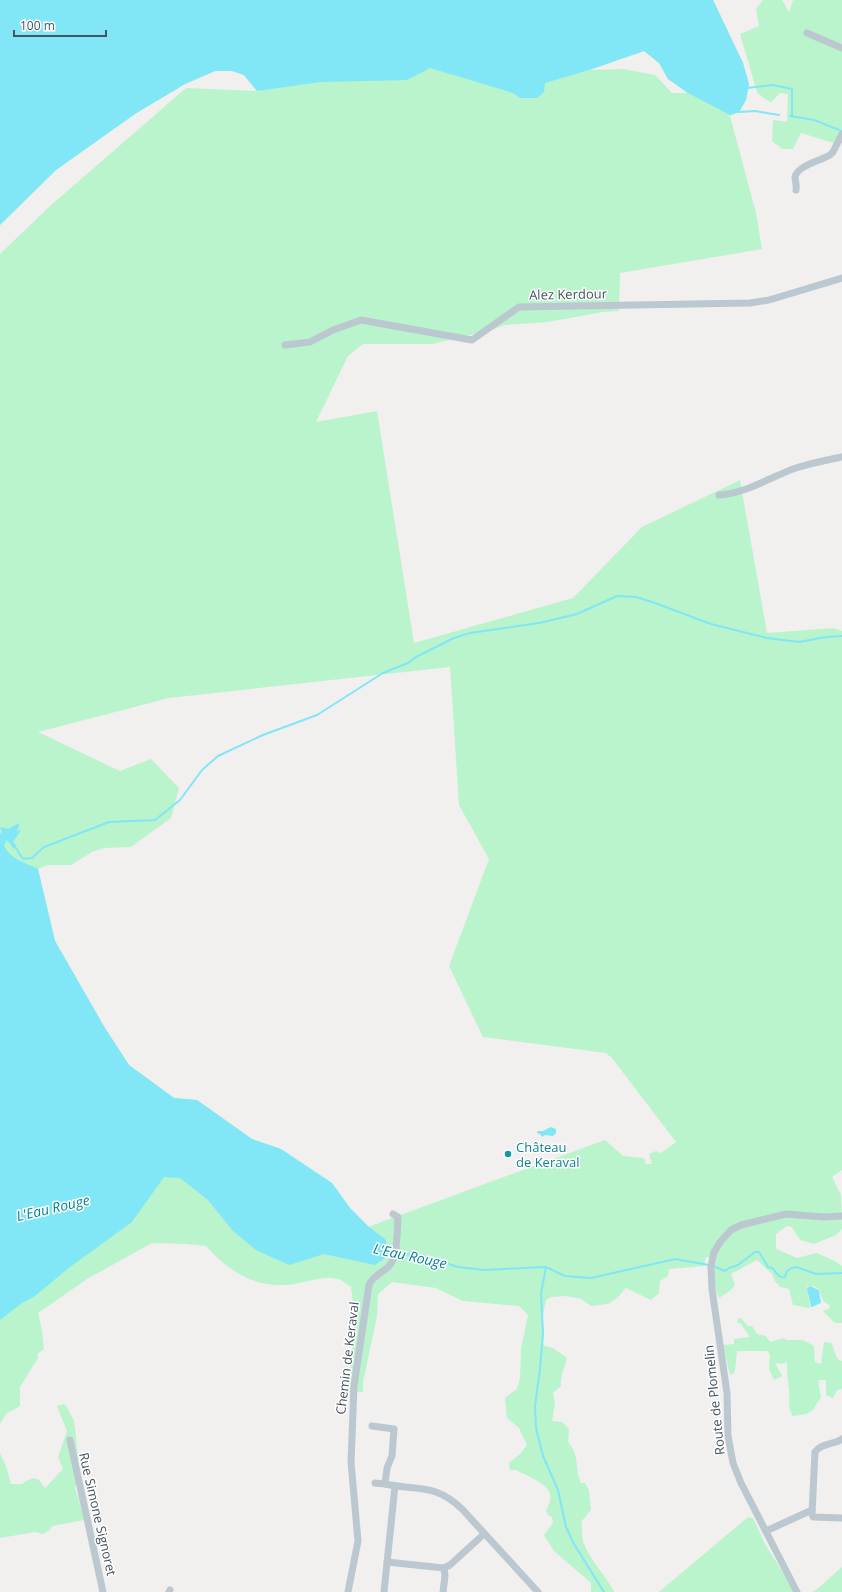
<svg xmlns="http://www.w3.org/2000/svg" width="842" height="1592" font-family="'Open Sans',sans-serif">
	<rect width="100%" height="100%" fill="#f2efef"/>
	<g fill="#b9f4cc" fill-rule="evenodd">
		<path d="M0,0H713L743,63L749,84L746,100L739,112L730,116L756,213L762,249L620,273L619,311L603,312L548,322L505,325L491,330L432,344H363L348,356L316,422L377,411L414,643L573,598L642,527L740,480L767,633L834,628L842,631V1170L832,1177L841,1195L842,1229L836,1235L814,1244L800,1240L792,1227L787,1226L776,1234V1249L797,1258L817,1253L835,1261L842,1266V1323H835L823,1311L830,1308L829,1305L823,1301L819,1289L813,1286H807L810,1308L793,1305L789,1289L780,1287L774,1280L773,1275L757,1260L731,1274L735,1285L731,1290L719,1298C713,1287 713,1271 717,1259L706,1257L704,1266L669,1269L668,1276L660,1281L659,1293L651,1300L626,1288L617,1298L608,1304L591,1306L581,1299L566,1296L551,1297L546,1300L542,1319L544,1332L543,1343L545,1346L553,1348L567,1358C565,1368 560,1376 561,1386L553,1393L555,1403L552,1421L562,1422L569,1429L568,1442L573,1449L576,1457L578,1475L581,1483H585L589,1490L591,1510L581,1522C583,1529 581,1538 584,1544C591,1562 606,1575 614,1592H591V1583L554,1551L544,1535L553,1523L552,1517L548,1515L546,1511C557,1491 546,1485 528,1476C524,1473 521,1474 517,1470H510L509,1463L520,1454L527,1445L519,1428L507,1418L505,1398L517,1389L520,1378L521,1349L528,1315L519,1306L463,1301L436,1288L392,1282L378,1294L377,1316L363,1382V1392H348L355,1319L351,1287C348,1285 344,1282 341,1280C323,1274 304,1284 286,1285C253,1287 227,1270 206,1246L186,1244L152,1243L87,1279L38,1313L42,1331L44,1349L37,1354L38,1358L20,1387V1406L6,1414L0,1424V254L50,206L186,88L257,91L244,75L232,71H215L185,84L135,114L56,170L0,225ZM644,51L659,63L668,79L688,93H672L655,75L624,69L590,70ZM450,667L459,805L489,859L449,966L483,1037L606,1053L612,1058L676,1142L661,1153L656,1151L649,1154L652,1164H646L644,1158L623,1156L605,1140L368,1227L350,1208L332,1183L281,1149L252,1139L197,1100L174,1098L129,1065L105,1028L55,941L38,869L48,865H71L92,852L104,848L131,847L171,818L179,788L151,759L120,771L38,732L169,698Z"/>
		<polygon points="763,0 782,0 789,12 793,0 842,0 842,141 840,145 801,133 793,149 782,149 772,141 773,120 787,122 788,94 780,93 771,102 765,99 757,92 740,34 759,26 756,9"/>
		<path d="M739,1318H741L748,1326H752L757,1334L766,1336L770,1342L784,1338L786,1340H803L814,1346L815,1362L821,1364L824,1342L831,1343C835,1348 833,1353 839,1360L842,1361V1389L837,1390L833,1398L826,1395V1380H818L821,1397L813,1410L806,1414L793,1416C787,1408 790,1400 789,1391C788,1381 787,1372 787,1362L782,1364L775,1363L782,1376L774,1380L769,1369L770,1354L767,1351H737L735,1371L734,1373L730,1375L723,1345L734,1344V1339L750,1337L741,1324L737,1322Z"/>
		<polygon points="65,1404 74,1421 76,1437 80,1477 75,1488 85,1520 52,1526 50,1530 43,1534 35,1532 0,1538 0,1453 7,1469 11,1484 22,1484 28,1480 34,1478 39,1480 45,1488 63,1469 58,1457 67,1431 57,1406"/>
		<polygon points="748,1517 753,1518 765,1544 795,1592 659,1592"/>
		<polygon points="842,1567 842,1592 812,1592 816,1590"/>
	</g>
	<g fill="#81e6f6">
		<polygon points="0,0 713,0 743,63 749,84 746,100 739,112 730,115 688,93 668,79 659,63 644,51 589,70 545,83 544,92 537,98 520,98 513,93 430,68 407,80 320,82 257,91 244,75 232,71 215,71 185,84 135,114 56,170 0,225"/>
		<path d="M19,823V827L16,831L21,830L13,842L16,845L14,849L7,840L4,845C10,860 25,862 38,869L55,941L105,1028L129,1065L174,1098L197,1100L252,1139L281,1149L332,1183L350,1208L369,1227L385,1239L390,1253L388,1256L375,1265L324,1254L289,1265L256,1250L233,1231L208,1200L180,1178L164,1177L132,1222L70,1267L35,1296L22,1303L0,1320V834L2,832L0,827L8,829Z"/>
		<polygon points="551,1127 556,1129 556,1133 553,1136 545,1135 542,1137 540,1134 537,1133 537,1131 543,1131"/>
		<polygon points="810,1286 819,1290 821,1303 812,1307 811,1307 807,1288"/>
	</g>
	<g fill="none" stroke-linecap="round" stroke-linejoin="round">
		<g stroke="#81e6f6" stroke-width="2">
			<polyline points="747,88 773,85 792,89 792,116"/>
			<polyline points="737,111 739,112 755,111 779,115"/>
			<polyline points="790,116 814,120 842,131"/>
			<polyline points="14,845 23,859 32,858 44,847 109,822 155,820 180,800 202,770 218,756 263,735 317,715 383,673 408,663 416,657 454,638 470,633 539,623 577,614 617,596 636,597 655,603 711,624 767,638 799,642 826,637 842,636"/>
			<polyline points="397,1253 427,1257 458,1267 484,1270 546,1267 565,1276 591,1278 675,1259 709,1265"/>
			<path d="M713,1266L725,1271L729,1268L738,1265L755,1252H759L768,1267L772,1268C777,1272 778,1279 785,1277L787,1271L792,1268L796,1267L816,1274L842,1273"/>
			<polyline points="546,1267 541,1294 543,1333 540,1369 535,1406 536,1428 543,1456 558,1490 566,1527 574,1544 604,1592"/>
		</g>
		<g stroke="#bbc8d0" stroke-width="7">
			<polyline points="807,33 842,48"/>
			<path d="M796,190C797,185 795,181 795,177C797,166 820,161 830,155L833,152L842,134"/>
			<polyline points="285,345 310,342 333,330 361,320 472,340 519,307 750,303 769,300 842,278"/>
			<path d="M719,495C747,493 770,477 796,468C811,463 827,460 842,457"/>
			<path d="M372,1426L394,1429L392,1456L387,1468L385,1484C418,1491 435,1483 462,1509L538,1592"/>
			<path d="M842,1439C834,1445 821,1443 815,1452L812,1514L813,1517L842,1518"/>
			<polyline points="70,1440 103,1592"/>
			<polyline points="375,1483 385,1484"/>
			<polyline points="766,1531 812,1510"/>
			<polyline points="387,1562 444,1568 450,1565 484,1534"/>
			<polyline points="169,1592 170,1590"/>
			<path d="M348,1592L358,1541L351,1462L354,1386L369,1285C373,1275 383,1273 389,1266C398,1257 397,1230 398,1217L393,1214"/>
			<polyline points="384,1592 395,1486"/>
			<polyline points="443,1592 445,1576 444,1568"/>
			<polyline points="797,1592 741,1483 733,1463 728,1436 727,1393 712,1289 711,1267 714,1252 721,1241 731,1230 741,1225 786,1214 824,1217 842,1216"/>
		</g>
	</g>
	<circle fill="#0f9aa8" stroke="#fff" stroke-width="1.5" cx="508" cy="1154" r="4"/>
	<g text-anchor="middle" stroke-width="3" stroke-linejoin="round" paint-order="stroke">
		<g font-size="13" fill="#45545f" stroke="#fff">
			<text transform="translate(568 294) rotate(-1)" y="5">Alez Kerdour</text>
			<text transform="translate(347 1358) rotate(-83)" y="5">Chemin de Keraval</text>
			<text transform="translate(714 1400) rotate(-96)" y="5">Route de Plomelin</text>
			<text transform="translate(98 1514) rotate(77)" y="5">Rue Simone Signoret</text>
		</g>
		<g font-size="13" fill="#0d838f" stroke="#fff" text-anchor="start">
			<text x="516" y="1152">Château<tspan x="516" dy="15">de Keraval</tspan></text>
		</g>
		<g font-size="14" font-style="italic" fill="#038196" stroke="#fff">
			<text transform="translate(53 1208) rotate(-13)" y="5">L'Eau Rouge</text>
			<text transform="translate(410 1256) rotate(12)" y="5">L'Eau Rouge</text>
		</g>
	</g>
	<path d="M14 30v6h92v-6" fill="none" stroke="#45545f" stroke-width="2"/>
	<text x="20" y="30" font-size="12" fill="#45545f" stroke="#ffffff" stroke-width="3" paint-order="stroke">100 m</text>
</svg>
